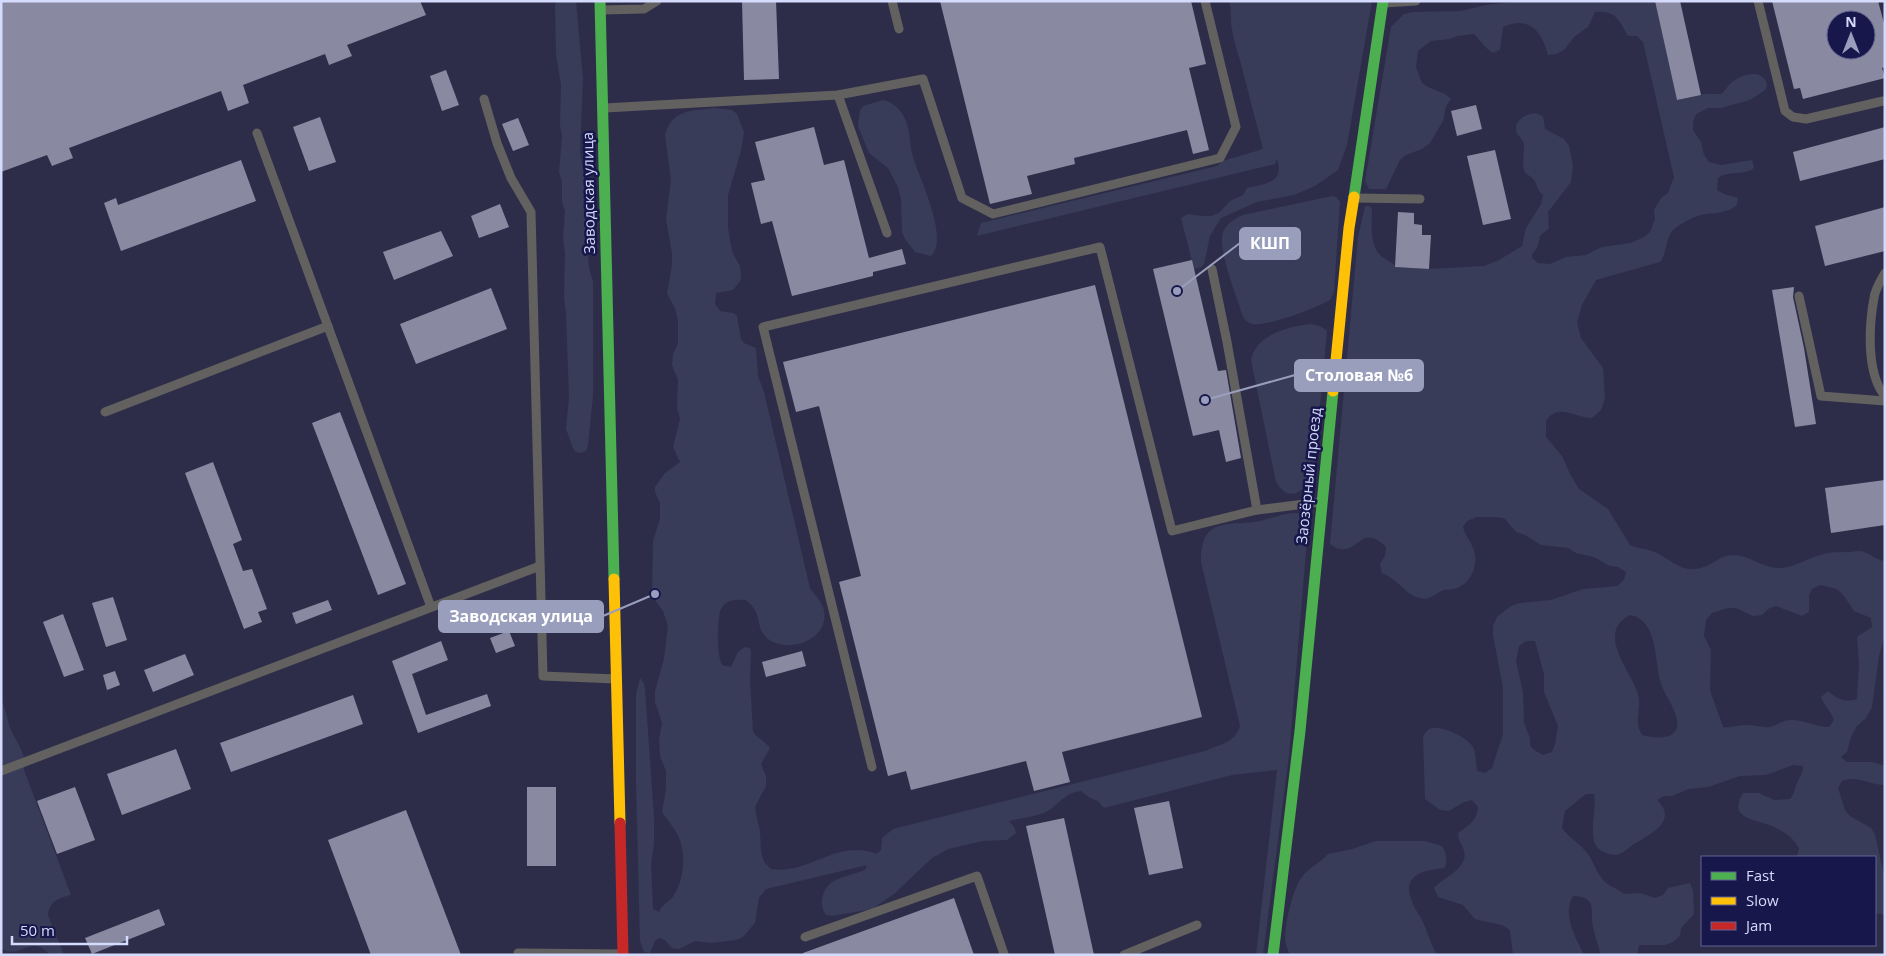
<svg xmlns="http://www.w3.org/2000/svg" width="1886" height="956" font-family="'Open Sans',sans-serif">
	<rect width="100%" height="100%" fill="#2d2d49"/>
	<g fill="#383c58" fill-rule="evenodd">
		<polygon points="557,1 576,1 583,79 580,152 586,188 586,231 589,268 593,281 593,396 588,445 586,451 581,453 576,452 573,448 566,429 569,397 566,313 564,297 565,253 563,238 565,211 562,202 562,181 559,172 562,136 560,126 561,85 556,54 555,5"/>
		<path d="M1229,1H1372L1347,145L1338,170L1315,186L1294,195L1257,202L1221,218L1210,236L1204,264L1201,267L1194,269L1181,218L1188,214L1202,216H1211L1219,213L1230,201L1243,195L1247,188C1265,184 1285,183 1277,159L1275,164L977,236L981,223L1217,166L1223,161L1263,149L1243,72C1240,58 1234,44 1232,29C1230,20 1232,10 1229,1Z"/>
		<path d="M1521,1H1655L1677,100L1705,94H1721C1725,91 1726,88 1729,85C1737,76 1757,68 1765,80C1768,84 1767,88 1764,91L1750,100L1721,108H1708L1696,114L1693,122V130L1701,142L1704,155L1709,162L1721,165L1752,160L1754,168C1744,176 1728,170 1718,178L1717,190L1724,194L1738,198L1737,205C1727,214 1712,213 1700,215C1691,218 1680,224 1673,230C1666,237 1667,253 1660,262L1596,280L1582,305L1577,322L1581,338L1603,368L1605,398L1601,410L1592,418C1576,418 1558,402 1546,421V437L1562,456L1570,474L1579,489L1608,509L1630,545C1637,549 1644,548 1652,551C1669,557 1681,574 1701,568C1713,565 1720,555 1733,555C1749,555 1761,567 1777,568C1795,569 1808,557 1824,554C1835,551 1847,553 1859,551C1869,551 1874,560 1885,561V635L1879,656L1872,707L1866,718L1857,726L1851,737L1847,752L1841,757L1847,762H1873L1885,766V785C1868,785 1858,775 1842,781L1838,788L1845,810L1850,816L1871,828L1875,835L1885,879V915L1875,913V857H1797L1799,848C1793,837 1783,831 1772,826C1755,819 1727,819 1743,793H1759L1774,800L1790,799C1796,791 1793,791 1797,783C1800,775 1802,776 1803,766L1793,765L1766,775L1740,776L1708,787L1689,789L1672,796H1664L1657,800C1679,821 1650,834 1634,844C1628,848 1622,855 1615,855C1609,855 1600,851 1597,847C1588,835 1597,809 1594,794H1586L1565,811L1562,828C1569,838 1581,844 1588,854C1594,862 1596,873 1604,881C1610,887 1617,888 1624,894L1640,893L1655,898L1663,895L1668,888L1690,883L1693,891L1694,914L1681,928L1680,936L1673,942L1665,945H1639L1637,955H1601C1598,946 1595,936 1593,927C1590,910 1598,897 1573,896C1562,914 1575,937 1584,955H1513L1510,930L1502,925L1475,919L1463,905L1438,897L1434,888C1442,878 1469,868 1464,851C1462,843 1458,842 1458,833C1469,825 1477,821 1478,807L1472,800L1464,802L1449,811L1440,810L1425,799L1423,736C1425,733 1427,731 1429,729C1439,724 1468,737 1473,747C1476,753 1476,763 1477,771L1485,773L1492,768L1503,734V688L1493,635V626L1497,617L1511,606L1520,603L1551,600L1583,589L1617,586L1624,580L1626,572L1618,567L1610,566L1594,557L1576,553L1568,548L1541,545L1525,535L1516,532L1504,518L1495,517H1477L1467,521L1463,527C1465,535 1470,540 1473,548C1479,561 1473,581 1459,587C1454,590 1449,589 1444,590C1435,593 1430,601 1420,598C1404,594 1398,579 1382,573L1380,564L1385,556L1386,547C1362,523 1359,552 1341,549C1337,549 1333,546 1330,544L1358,237L1365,206H1369L1372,209C1372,224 1369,243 1380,255C1385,260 1392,261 1396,267L1429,269L1484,266L1499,260L1522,246L1526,228L1541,204L1543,195C1536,189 1538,186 1534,180C1530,175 1526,175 1524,170C1522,162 1524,155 1524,146C1524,140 1519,137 1517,133C1512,121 1526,114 1535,113L1543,116L1545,129L1564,139L1569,146L1573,165L1571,182L1548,212L1549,228L1540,236L1537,248L1532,254V258L1538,263L1550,264L1566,257L1586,255L1602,247L1631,243L1644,237L1650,232L1655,219L1654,210L1661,198L1668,193L1674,177L1643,42L1637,36H1628C1619,20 1616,10 1595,12L1588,27L1574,37L1564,50L1556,54L1548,55C1542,32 1529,15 1503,27L1500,50L1493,53C1485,48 1481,41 1474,34L1457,36L1450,39L1431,41L1418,51L1416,67L1422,83L1428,87L1445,94L1451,99L1446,106L1443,121L1430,143L1422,149L1406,155L1400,160L1386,189H1369L1365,181L1391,27L1404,14L1413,12L1461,11L1486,5ZM1820,585L1837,589L1844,596L1854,611L1871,618L1872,627L1857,637L1859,664L1857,699C1845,703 1837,699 1828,691L1821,697C1824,706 1831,711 1834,720L1829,727C1816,727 1805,720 1791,720C1783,720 1778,725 1770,727C1762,728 1754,725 1746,725C1738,725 1732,728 1723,727L1710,690L1711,650L1704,636L1706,620L1712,613L1728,608H1736L1753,616L1762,615L1768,609L1776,606L1802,616L1809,612V596L1812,589ZM1630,615C1659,620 1654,663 1661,684C1665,695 1673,705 1676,716C1683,741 1658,739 1642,735C1633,721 1642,709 1638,694C1631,671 1595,633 1630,615ZM1526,641H1535L1544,674V692L1558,726L1555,744L1552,752L1543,755L1536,751L1530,746V738L1524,723L1523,692L1516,661L1519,646Z"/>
		<path d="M883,100C893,102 901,110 905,119C911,131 909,145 913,157C919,177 950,240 931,256L915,252L905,239L902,232L901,199L898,187L888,168L869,153L858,126L860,110L863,106Z"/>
		<path d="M714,108L732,110L737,114L744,132L741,151L728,195V227L730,241L733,254L740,266L741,274V280L733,290L716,293L715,304L720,311L733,313L737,316L741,339L744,343L756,348L758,376L764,392L810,588C814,594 821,601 823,607C833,638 790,655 768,639C758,631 760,621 756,612C753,607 750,603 746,600C721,598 719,608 718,629C718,643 717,652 722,665L731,667L738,652L745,647L750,648L751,652L750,680L753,731C757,739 764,740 770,748L761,764L766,776V786L755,807L756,814L760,831L761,852L764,862L771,869C809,875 837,838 877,854L881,850L882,838L893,829L1205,751C1219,745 1236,742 1240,726L1201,562C1201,515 1228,527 1260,521C1273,518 1285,512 1298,513L1305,519L1308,527L1289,756L1263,955H1256L1277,770L1232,775L1104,808L1098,801L1090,798L1081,791C1061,794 1058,807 1044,813C1033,817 1021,818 1009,821L1014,827L1016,833L1007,840L983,841L948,849L932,858L894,894L872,909L832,916L826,915C818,904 822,888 834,881C843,876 855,874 865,870L867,865L766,889L759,898L755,923L743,937L736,940L712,943L695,941L679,949L672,948L665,940L659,938L655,941L650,953L644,952L640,941L636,784V694L640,678L644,683L645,689L654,818V844L651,864L653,909L659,912C662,904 670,902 674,895C684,880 686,854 679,838C675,828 668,821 662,812L666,789V771L660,756L659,740L662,723L655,702V691L664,659L668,626L663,611L652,596L653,541L660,519V503L655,492V487L665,473L680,462L673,447L680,419L677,408L678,380L672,365L673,354L678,344V320L675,308L667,294L672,265V253L666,219L671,180L665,135C672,109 692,111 714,108Z"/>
		<path d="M1332,196L1336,197L1340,202L1334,292L1331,299C1320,307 1266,327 1253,324C1247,323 1244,319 1242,314C1237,297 1217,248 1223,233C1225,225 1235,218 1243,215Z"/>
		<path d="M1312,324L1322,327L1327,331L1313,480C1300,492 1289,503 1276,482L1251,360C1256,334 1290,326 1312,324Z"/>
		<path d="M1,699C6,709 7,720 11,730C17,744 27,753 24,770L71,895C59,898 49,901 48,915L64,955C61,955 55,956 52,955C45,952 43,946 34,946C22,947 17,956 1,949Z"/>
		<path d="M1376,841H1425L1442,846C1447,854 1447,859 1445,868C1424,870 1401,874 1412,901C1414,909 1420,915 1423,922C1428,933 1431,945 1437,955H1290C1288,950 1286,946 1285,940C1285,924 1292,890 1302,877C1309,867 1320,863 1328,854L1352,849Z"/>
	</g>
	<g fill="#898aa2" fill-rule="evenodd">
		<polygon points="1,1 420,1 426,15 347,45 352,56 329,65 325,54 243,85 249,103 228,111 221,91 69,148 73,158 52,166 47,155 1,172"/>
		<polygon points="742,1 776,1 779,79 744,80"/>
		<polygon points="940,1 1191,1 1206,64 1189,68 1209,150 1193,154 1187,130 1074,158 1075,164 1027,176 1032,194 990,204"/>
		<polygon points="1655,1 1680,1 1701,95 1677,100"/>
		<path d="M1772,1H1878L1885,27V67L1882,68L1885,78L1803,99L1800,88L1794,89ZM1836,20H1866V50H1836Z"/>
		<polygon points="446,70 459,105 442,111 430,76"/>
		<polygon points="1476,105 1482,129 1457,136 1451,111"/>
		<polygon points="320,117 336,162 309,171 293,127"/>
		<polygon points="518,118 529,145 513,151 502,124"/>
		<polygon points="814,127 824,165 844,160 869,258 902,249 906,264 873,272 873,276 792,296 772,221 761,224 751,183 765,180 755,142"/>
		<polygon points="1885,127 1885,159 1800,181 1793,152"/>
		<polygon points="1495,150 1511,219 1483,225 1467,156"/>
		<polygon points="241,160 256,201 121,251 104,203 116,198 118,205"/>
		<polygon points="500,204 509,227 479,238 471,216"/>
		<polygon points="1885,207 1885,251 1825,266 1815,226"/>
		<polygon points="1398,212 1414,213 1414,224 1422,225 1422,235 1431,235 1429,269 1395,267"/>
		<polygon points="441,231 453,256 394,280 383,252"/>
		<polygon points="1192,260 1218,371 1226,370 1241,458 1226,462 1219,430 1193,436 1153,269"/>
		<polygon points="1095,285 1202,717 1062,752 1070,782 1034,791 1026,761 911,790 906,771 888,776 839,582 861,576 819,406 796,412 783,362"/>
		<polygon points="1794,287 1793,297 1804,348 1816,424 1795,427 1772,290"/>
		<polygon points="491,288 507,329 416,364 400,324"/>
		<polygon points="340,412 406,584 378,595 312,423"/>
		<polygon points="213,462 242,540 233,544 243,571 252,569 267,609 258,612 262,622 244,629 185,473"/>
		<polygon points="1885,480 1885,525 1831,533 1825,488"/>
		<polygon points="113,597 127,640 106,647 92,603"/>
		<polygon points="328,600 332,610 296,624 292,613"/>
		<polygon points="63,614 84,670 64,677 43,622"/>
		<polygon points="509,631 515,646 496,653 490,638"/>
		<polygon points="441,641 448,660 412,674 426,715 487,694 491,706 418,733 392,661"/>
		<polygon points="802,651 806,666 766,677 762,662"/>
		<polygon points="185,654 194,675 153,692 144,670"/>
		<polygon points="115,671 120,685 107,690 103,675"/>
		<polygon points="353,695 363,724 231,772 220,743"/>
		<polygon points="176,749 191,789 122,815 107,774"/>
		<polygon points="75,787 95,840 57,854 37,801"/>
		<rect x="527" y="787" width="29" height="79"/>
		<polygon points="1169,801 1183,868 1149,875 1134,808"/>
		<polygon points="406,810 461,955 371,955 328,840"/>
		<polygon points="1064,818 1094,955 1055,955 1026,826"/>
		<polygon points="954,898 974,955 803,955 803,953"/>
		<polygon points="159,909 165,925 92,954 85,938"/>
	</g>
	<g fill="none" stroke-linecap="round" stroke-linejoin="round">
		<g stroke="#626160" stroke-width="9">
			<polyline points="892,1 899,29"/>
			<polyline points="1758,1 1785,111 1793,117 1806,119 1883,101"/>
			<polyline points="1384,3 1416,1"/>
			<polyline points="602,10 644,9 657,1"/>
			<polyline points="838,95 887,233"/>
			<polyline points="484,99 497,143 511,178 531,212 543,676 616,679"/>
			<polyline points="605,108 838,95 923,79 962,198 993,214 1220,158 1236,127 1205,1"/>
			<polyline points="257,133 431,607"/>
			<polyline points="1356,198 1420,199"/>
			<polyline points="1212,269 1227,342 1257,510"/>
			<path d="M1885,273C1881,280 1875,289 1874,298C1869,325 1866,374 1885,396"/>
			<polyline points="1799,296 1821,396 1885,401"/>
			<polyline points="105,412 328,326"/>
			<polyline points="872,767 763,327 1100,247 1172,531 1257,510 1321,502"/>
			<polyline points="1,771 540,566"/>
			<polyline points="805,937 977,876 1004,954 1003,955"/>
			<polyline points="518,953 623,954"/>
			<polyline points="1124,955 1197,925"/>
		</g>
		<g stroke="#4caf50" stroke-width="11">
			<polyline points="600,1 614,579"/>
			<polyline points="1354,197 1383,1"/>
			<polyline points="1273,955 1300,731 1333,391"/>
		</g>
		<g stroke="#ffc107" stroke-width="11">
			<polyline points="1333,391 1349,228 1354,197"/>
			<polyline points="614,579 620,823"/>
		</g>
		<polyline stroke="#c62828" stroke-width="11" points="620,823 623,955"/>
	</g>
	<g text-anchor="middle" stroke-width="5" stroke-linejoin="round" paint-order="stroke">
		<g font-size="15" fill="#d5dbfc" stroke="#17174b">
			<text transform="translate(589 193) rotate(-91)" y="5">Заводская улица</text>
			<text transform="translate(1309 476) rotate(-84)" y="5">Заозёрный проезд</text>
		</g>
	</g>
	<path fill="none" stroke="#9a9ebd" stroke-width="2" d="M1177 291L1240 243M1205 400L1295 375M655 594L603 616"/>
	<g fill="#9a9ebd" stroke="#17174b" stroke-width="2">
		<circle cx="1177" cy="291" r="5"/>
		<circle cx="1205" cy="400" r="5"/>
		<circle cx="655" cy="594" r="5"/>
	</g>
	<g fill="#9a9ebd" stroke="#9a9ebd" stroke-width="2">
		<rect x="1240" y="228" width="60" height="31" rx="5"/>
		<rect x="1295" y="360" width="128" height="31" rx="5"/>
		<rect x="439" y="601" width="164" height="31" rx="5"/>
	</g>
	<g font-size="16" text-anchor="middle" font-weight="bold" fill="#fff">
		<text x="1270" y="249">КШП</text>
		<text x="1359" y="381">Столовая №6</text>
		<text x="521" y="622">Заводская улица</text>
	</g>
	<rect width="1886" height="956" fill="none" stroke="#d5dbfc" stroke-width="5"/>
	<rect x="1701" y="856" width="175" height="90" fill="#17174b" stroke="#636592"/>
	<rect x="1711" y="872" width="25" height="8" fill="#4caf50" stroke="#636592"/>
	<text x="1746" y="881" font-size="15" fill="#d5dbfc">Fast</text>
	<rect x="1711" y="897" width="25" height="8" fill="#ffc107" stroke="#636592"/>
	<text x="1746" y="906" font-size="15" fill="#d5dbfc">Slow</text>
	<rect x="1711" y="922" width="25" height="8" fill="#c62828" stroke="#636592"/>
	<text x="1746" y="931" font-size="15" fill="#d5dbfc">Jam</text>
	<g transform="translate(1851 35)"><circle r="24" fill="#17174b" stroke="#636592"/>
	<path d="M0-4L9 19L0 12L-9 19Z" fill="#9a9ebd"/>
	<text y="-8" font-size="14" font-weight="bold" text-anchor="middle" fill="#d5dbfc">N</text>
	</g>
	<path d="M12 936v8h115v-8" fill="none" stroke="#d5dbfc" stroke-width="2.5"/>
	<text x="20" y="936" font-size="15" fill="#d5dbfc" stroke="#17174b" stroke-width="4" paint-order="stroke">50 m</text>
</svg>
